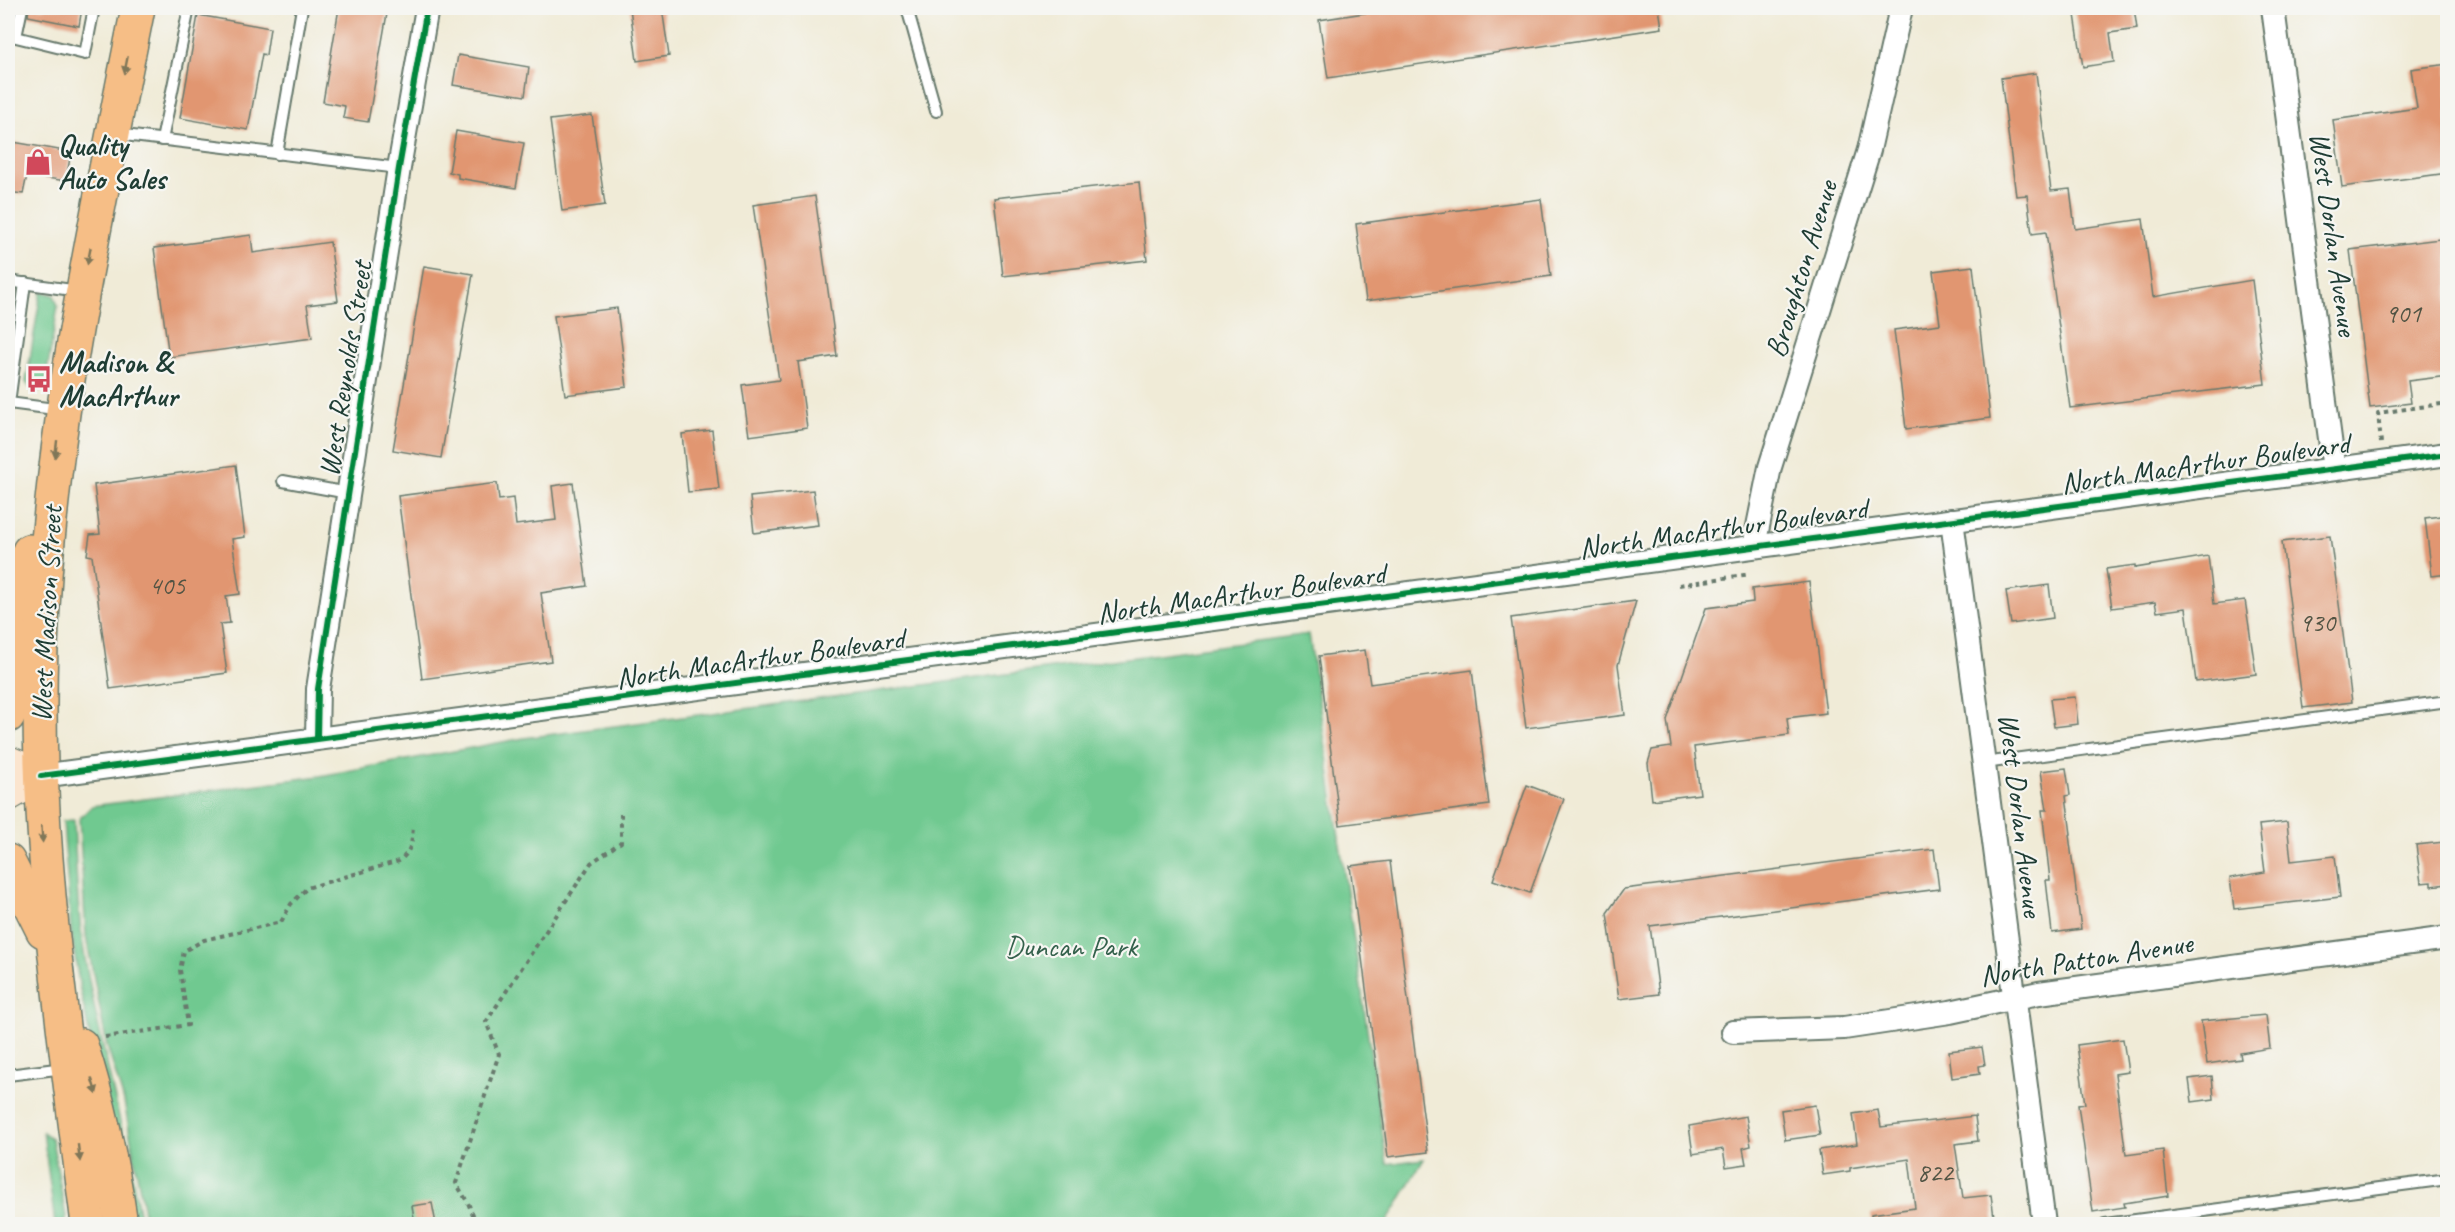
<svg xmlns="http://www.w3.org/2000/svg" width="2455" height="1232" font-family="Caveat,sans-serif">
	<rect width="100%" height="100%" fill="#f6f6f2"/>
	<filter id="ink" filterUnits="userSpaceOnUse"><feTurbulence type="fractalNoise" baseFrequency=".0167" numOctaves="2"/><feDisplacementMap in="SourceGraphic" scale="12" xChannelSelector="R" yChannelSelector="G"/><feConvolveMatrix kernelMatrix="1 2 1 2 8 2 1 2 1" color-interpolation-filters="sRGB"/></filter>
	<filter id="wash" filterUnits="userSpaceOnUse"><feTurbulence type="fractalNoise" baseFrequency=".008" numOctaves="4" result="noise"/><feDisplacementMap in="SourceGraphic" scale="24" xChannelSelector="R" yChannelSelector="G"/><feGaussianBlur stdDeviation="1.35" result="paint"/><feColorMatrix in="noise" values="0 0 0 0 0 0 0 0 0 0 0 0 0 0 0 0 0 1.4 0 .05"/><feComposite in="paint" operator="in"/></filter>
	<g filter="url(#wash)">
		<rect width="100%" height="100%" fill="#f0ebd7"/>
		<g fill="#70c990" stroke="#488362" stroke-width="1.5">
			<polygon points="41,292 54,295 58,306 45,384 37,392 33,392 26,382"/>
			<polygon points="1309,634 1387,1164 1424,1159 1386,1224 146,1224 124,1101 107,1046 86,937 79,819 92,806 320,776 524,738"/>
			<path d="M74,820C76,864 77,909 84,952C99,1044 126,1133 141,1224H129L80,989L71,931L63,821Z"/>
			<polygon points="43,1132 52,1139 66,1217 62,1224 55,1224"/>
		</g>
		<g id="blocks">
			<g fill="#e19671">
				<polygon points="29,8 82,8 79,26 28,16"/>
				<polygon points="339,8 388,8 368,122 343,118 345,106 323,102"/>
				<polygon points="630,8 662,8 669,56 637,61"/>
				<polygon points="1397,8 1659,8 1662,28 1328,78 1319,20"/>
				<polygon points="2074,8 2134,8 2137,29 2110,33 2114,62 2083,67"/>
				<polygon points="198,15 270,28 266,55 262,54 248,130 180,118"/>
				<polygon points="458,55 529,67 525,96 453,85"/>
				<polygon points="2448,64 2448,173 2342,187 2333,120 2417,108 2411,69"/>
				<polygon points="2036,73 2051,191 2070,189 2075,229 2143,219 2153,297 2252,280 2265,384 2070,408 2046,232 2032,234 2027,195 2016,196 2001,78"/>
				<polygon points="592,115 605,205 562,211 550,120"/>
				<polygon points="456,131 524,143 516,188 458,178 458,174 449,172"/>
				<polygon points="13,142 71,152 66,181 27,175 23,194 8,192"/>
				<polygon points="1139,182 1147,260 1003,276 994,198"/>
				<polygon points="815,196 837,356 798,362 807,428 749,436 742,385 779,380 753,205"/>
				<polygon points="1541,199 1551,276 1366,301 1356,224"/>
				<polygon points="251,235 253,253 330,242 338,301 307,305 312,338 169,357 154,248"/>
				<polygon points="2448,238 2448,376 2408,381 2411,403 2370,408 2350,250"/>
				<polygon points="424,266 473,274 441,458 393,450"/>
				<polygon points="1973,266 1990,418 1906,429 1894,330 1940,324 1933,271"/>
				<polygon points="617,308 627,387 565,395 554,316"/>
				<polygon points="712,430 719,489 688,492 682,434"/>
				<polygon points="236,465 245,537 232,539 240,594 226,596 230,623 220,624 227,673 110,689 92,556 87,555 90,535 100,534 94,485"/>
				<polygon points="497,483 499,500 513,498 516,525 556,520 552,486 573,483 587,586 541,593 551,661 422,679 398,496"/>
				<polygon points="813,490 818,525 754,533 750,497"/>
				<polygon points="2448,515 2448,574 2432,576 2425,518"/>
				<polygon points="2330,536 2352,702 2303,708 2282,542"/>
				<polygon points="2208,556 2214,604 2245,600 2256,674 2196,682 2186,608 2157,612 2155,602 2112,608 2106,569 2135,565 2135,568"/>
				<polygon points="1809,582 1826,713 1787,718 1789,735 1694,747 1700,794 1652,800 1648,763 1652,750 1671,747 1667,720 1706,608 1753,602 1752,589"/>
				<polygon points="2049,585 2053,618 2011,624 2006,591"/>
				<polygon points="1636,601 1618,665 1625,715 1526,728 1511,618"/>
				<polygon points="1365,650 1370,684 1472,670 1489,805 1340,825 1319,656"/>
				<polygon points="2075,697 2078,724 2054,727 2050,699"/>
				<polygon points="2066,768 2070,795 2066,796 2071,834 2069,835 2081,929 2052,933 2046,880 2050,880 2042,810 2047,810 2041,771"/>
				<polygon points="1527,785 1564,799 1530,893 1493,880"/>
				<polygon points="2287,822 2291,861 2335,856 2340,897 2234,909 2230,878 2265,872 2259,825"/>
				<polygon points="2444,842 2448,884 2431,886 2431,882 2421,883 2416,845"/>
				<polygon points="1934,849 1939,889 1650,926 1659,994 1619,999 1607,913 1624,889"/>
				<polygon points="1390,861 1428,1152 1388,1157 1350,866"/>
				<polygon points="2266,1015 2270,1048 2240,1053 2241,1059 2207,1064 2201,1021"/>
				<polygon points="2123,1039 2128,1072 2115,1074 2126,1155 2163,1150 2168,1196 2124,1203 2125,1207 2093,1212 2078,1105 2085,1104 2077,1045"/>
				<polygon points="1982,1047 1985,1065 1979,1066 1980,1074 1952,1078 1949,1051"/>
				<polygon points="2212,1076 2214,1099 2192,1102 2189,1079"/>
				<polygon points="1815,1105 1820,1135 1785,1140 1781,1110"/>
				<polygon points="1878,1110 1881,1127 1975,1116 1978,1141 1955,1144 1963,1198 1991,1195 1995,1224 1872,1224 1871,1214 1915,1208 1909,1159 1850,1168 1850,1171 1823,1175 1819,1150 1857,1144 1853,1114"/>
				<polygon points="1746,1116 1751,1146 1743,1148 1746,1164 1726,1167 1723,1149 1693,1154 1689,1126"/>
				<polygon points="432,1203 436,1224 415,1224 412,1206"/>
			</g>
		</g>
	</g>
	<g filter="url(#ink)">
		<use href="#blocks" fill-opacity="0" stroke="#687a6d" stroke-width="1.5"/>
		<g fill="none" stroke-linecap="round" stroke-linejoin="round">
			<defs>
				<g id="lane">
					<polyline points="22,8 16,37 85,54 94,8"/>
					<polyline points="907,8 936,111"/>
					<polyline points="116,134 399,168"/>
					<polyline points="162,140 189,8"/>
					<polyline points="277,154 302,8"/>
					<polyline points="8,281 79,291"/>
					<polyline points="25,283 9,403 62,410"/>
					<polyline points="283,481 348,493"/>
					<polyline points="1984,763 2448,701"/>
					<polyline points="8,1075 64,1068"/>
					<polyline points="2105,1224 2448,1179"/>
				</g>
				<g id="street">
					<polyline points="2273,8 2334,469"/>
					<polyline points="1952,520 2044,1224"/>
					<polyline points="1754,546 1770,467 1869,150 1901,8"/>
					<polyline points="317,738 318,689 399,168 427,8"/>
					<polyline points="41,776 2448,454"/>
					<polyline points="1733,1032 1844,1028 1950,1012 2039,993 2448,938"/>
				</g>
				<g id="secondary">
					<polyline points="8,762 41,776"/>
					<polyline points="8,795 41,776"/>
				</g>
				<g id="primary">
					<polyline points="8,716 15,696 19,601 29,551"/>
					<polyline points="8,861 43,931"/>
					<path d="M81,1045C100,1104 112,1163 121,1224"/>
					<path d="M88,1224C64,1031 34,843 41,647C49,430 96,220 138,8"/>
				</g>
			</defs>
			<use href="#lane" stroke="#687a6d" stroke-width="14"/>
			<use href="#street" stroke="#687a6d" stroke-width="26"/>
			<use href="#secondary" stroke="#687a6d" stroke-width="34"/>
			<use href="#primary" stroke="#687a6d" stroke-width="36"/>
			<g stroke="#687a6d" stroke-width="4" stroke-dasharray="4.5 4.5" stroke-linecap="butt">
				<polyline points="2381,443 2378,413 2448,403"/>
				<polyline points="1679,585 1750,574"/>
				<path d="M105,1037L188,1025L180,970L184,951L204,940L281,922L291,904L307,888L399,861C412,851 412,841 413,825"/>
				<polyline points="477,1224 468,1203 456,1183 499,1054 486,1022 591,863 621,842 621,814"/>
			</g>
			<use href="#lane" stroke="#fff" stroke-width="10"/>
			<use href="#street" stroke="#fff" stroke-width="22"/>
			<use href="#secondary" stroke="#fbe5cf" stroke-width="32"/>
			<use href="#primary" stroke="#f6be86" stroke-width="33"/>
			<defs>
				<g id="cycleway">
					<polyline points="317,738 318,689 399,168 427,8"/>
					<polyline points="41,776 2448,454"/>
				</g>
			</defs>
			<use href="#cycleway" stroke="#f6f6f2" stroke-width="10"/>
			<use href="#cycleway" stroke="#00873e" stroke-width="6"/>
		</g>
		<defs><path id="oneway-solid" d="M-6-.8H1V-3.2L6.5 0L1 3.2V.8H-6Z" transform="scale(1.5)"/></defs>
		<g fill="#807759">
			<use href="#oneway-solid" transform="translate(126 65) rotate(101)"/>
			<use href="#oneway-solid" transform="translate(89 256) rotate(101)"/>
			<use href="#oneway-solid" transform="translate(56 449) rotate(97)"/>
			<use href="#oneway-solid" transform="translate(42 834) rotate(86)"/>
			<use href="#oneway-solid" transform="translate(94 1086) rotate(73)"/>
			<use href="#oneway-solid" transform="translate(79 1153) rotate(83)"/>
		</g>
	</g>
	<defs>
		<symbol id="shop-bare" viewBox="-9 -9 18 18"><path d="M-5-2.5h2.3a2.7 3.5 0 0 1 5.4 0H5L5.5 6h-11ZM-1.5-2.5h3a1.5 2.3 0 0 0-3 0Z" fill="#d1495b" stroke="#f6f6f2" stroke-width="2.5" paint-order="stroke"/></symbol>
		<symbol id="bus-bare" viewBox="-9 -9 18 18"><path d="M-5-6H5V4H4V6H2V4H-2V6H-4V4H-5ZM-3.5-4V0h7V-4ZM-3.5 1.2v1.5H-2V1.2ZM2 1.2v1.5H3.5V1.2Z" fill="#d1495b" stroke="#f6f6f2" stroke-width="2.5" paint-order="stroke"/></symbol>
	</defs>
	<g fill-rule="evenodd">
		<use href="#shop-bare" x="19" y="143" width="38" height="38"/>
		<use href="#bus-bare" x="20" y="360" width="38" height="38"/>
	</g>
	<g text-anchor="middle" stroke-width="4.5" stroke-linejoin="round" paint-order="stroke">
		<g font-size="27" fill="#505343">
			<text x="2403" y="322">901</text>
			<text x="167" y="594">405</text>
			<text x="2317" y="631">930</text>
			<text x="1935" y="1181">822</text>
		</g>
		<g font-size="30" font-weight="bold" fill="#1f3d34" stroke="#f6f6f2" text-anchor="start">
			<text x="58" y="155">Quality<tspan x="58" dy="34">Auto Sales</tspan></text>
			<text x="59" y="372">Madison &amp;<tspan x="59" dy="34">MacArthur</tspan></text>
		</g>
		<g font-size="30" fill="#1f3d34" stroke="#f6f6f2">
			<text transform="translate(2334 234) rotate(82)" y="10">West Dorlan Avenue</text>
			<text transform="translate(1801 269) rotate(-73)" y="10">Broughton Avenue</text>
			<text transform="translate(345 369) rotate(-81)" y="10">West Reynolds Street</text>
			<text transform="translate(2205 463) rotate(-8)" y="10">North MacArthur Boulevard</text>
			<text transform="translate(1723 528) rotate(-8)" y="10">North MacArthur Boulevard</text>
			<text transform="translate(1241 593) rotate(-8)" y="10">North MacArthur Boulevard</text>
			<text transform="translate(46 614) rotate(-87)" y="10">West Madison Street</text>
			<text transform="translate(760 658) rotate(-8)" y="10">North MacArthur Boulevard</text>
			<text transform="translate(2021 815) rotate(83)" y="10">West Dorlan Avenue</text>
			<text transform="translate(2086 959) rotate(-9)" y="10">North Patton Avenue</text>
		</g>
		<g font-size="30" fill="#33604b" stroke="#f6f6f2">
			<text x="1071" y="956">Duncan Park</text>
		</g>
	</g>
	<rect width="2455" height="1232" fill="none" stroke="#f6f6f2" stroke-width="30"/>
</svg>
